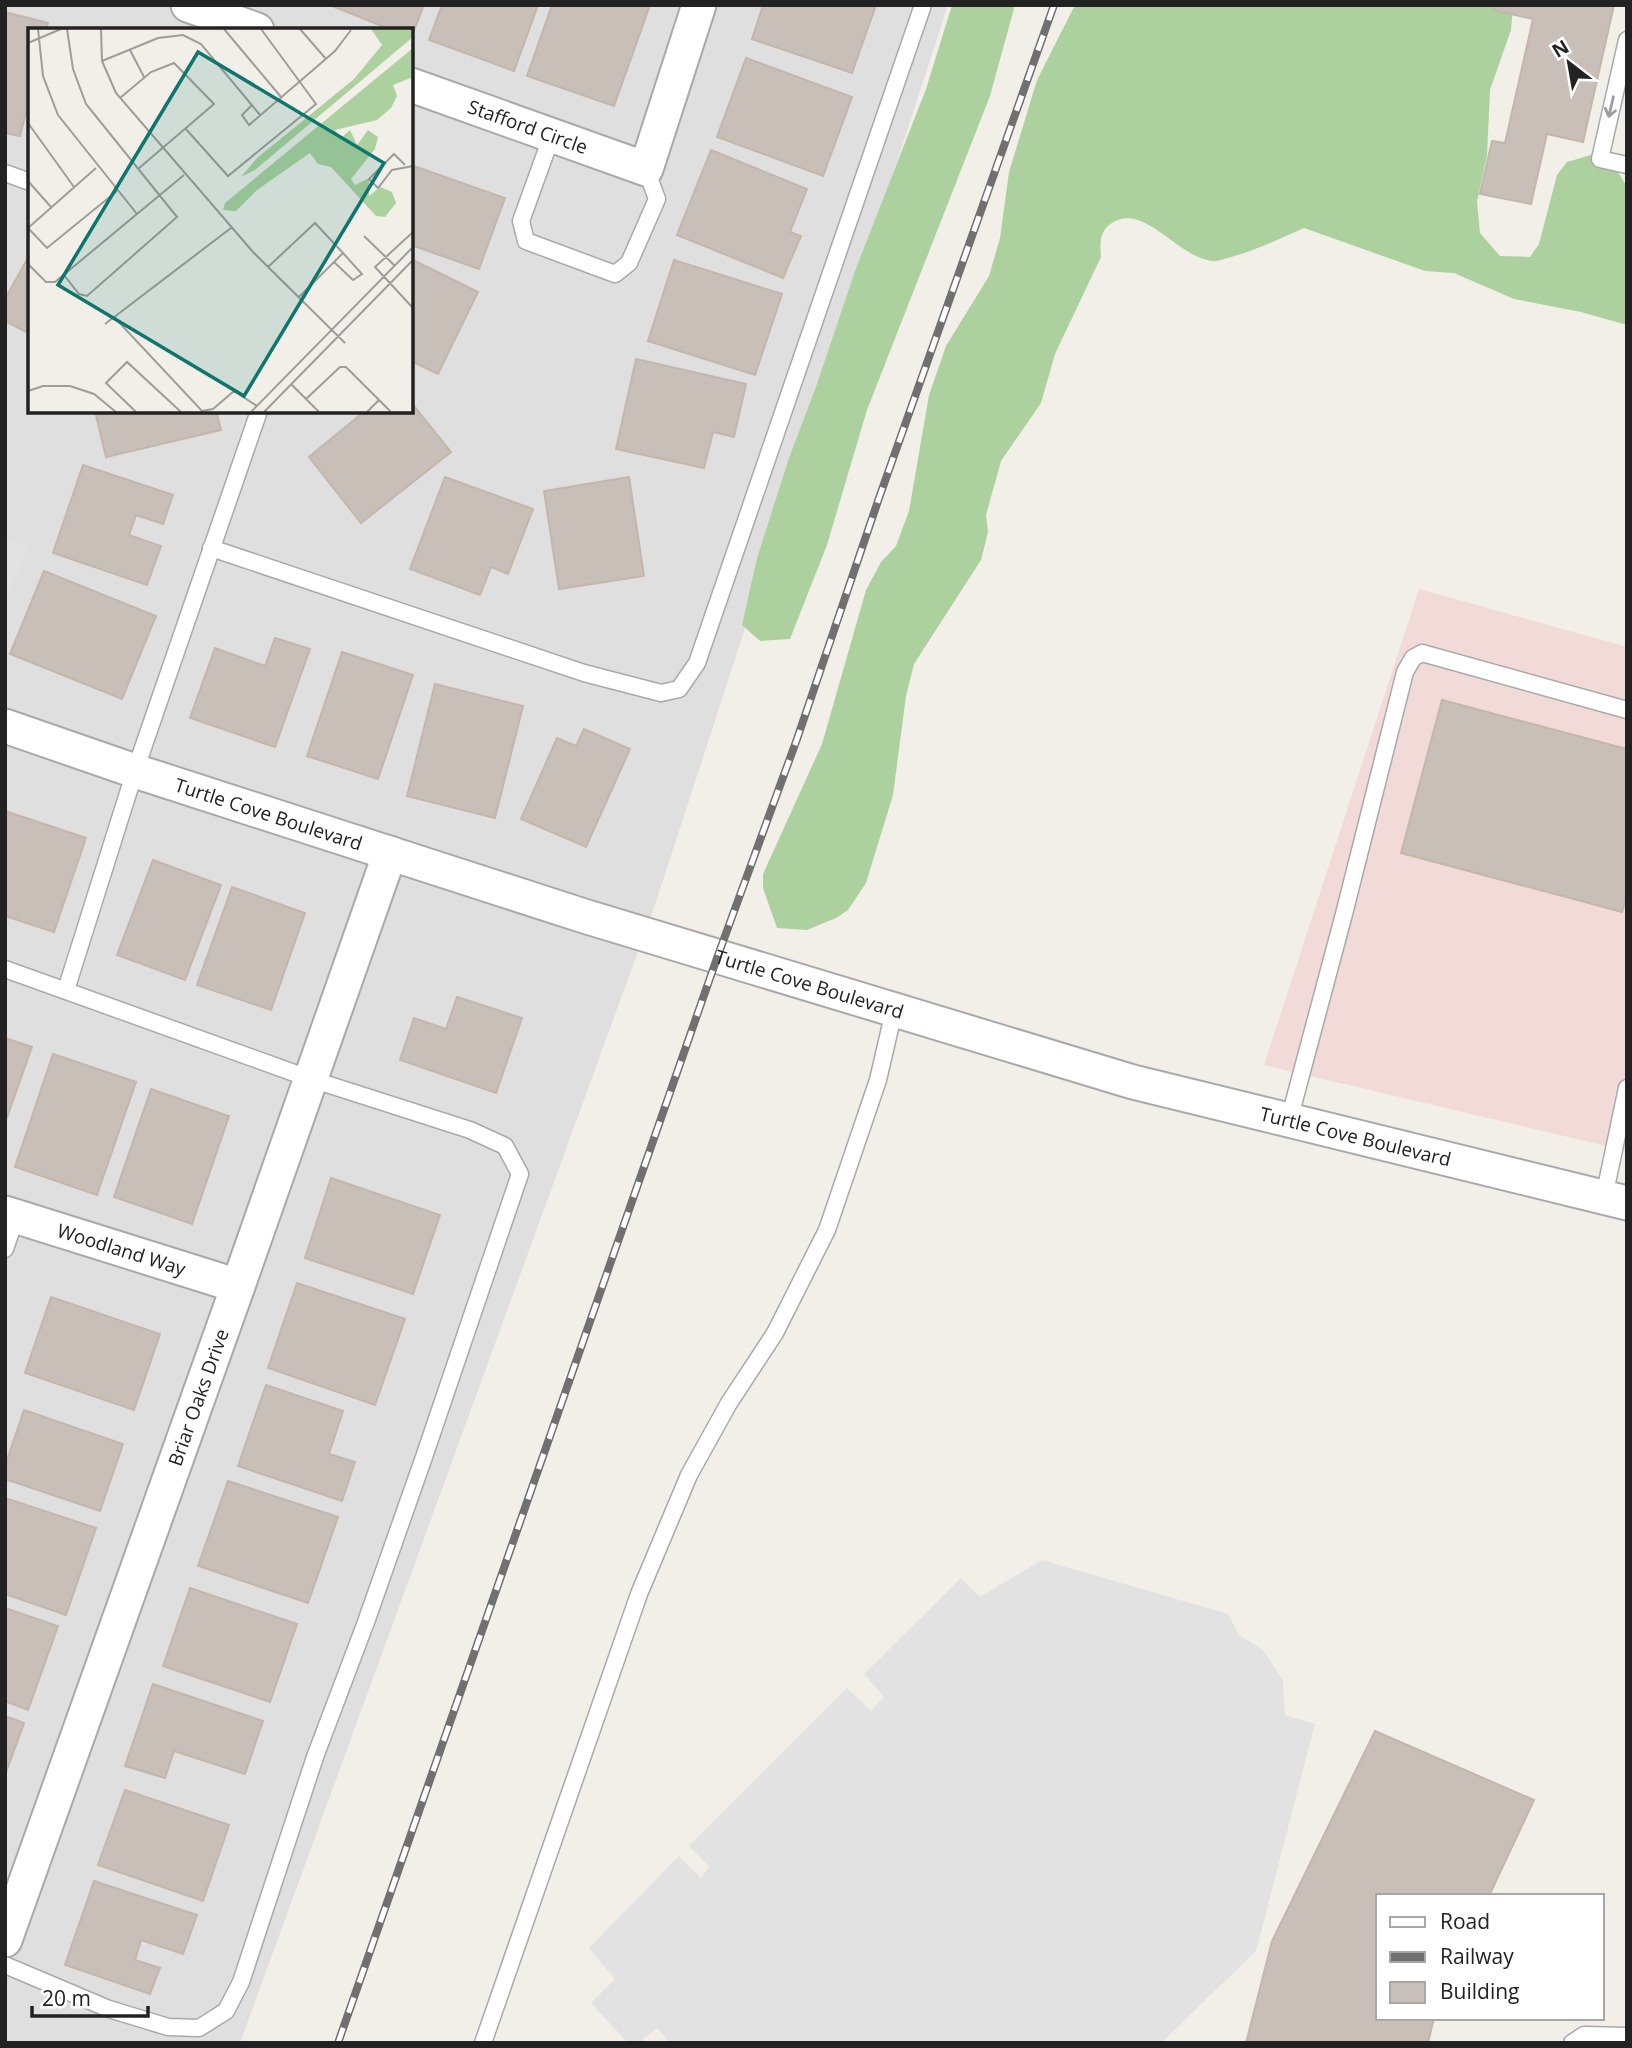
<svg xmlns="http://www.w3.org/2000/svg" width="1632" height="2048" font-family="'Open Sans',sans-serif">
	<rect width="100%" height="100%" fill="#f2efe9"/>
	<path fill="#e0dfdf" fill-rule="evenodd" d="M5,5H948L655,905L240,2043H5ZM30,30H411V411H30Z"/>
	<polygon fill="#f2dad9" points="1419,589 1627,647 1627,1151 1264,1065"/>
	<g fill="#add19e">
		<polygon points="952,5 1015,5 990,96 867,410 827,545 790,639 760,641 742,625 757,558 789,458 817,384 855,271 926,89"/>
		<path d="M1075,5H1224L1229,7L1238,5H1513L1511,30L1490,90L1487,156L1477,202L1480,233L1500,256L1530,257L1539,244L1557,175L1567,162L1598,153L1612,162L1627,187V325L1581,312L1514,299L1454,273L1425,271L1304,228C1277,240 1256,250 1228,258C1223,259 1217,262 1212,261C1177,257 1144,202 1112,223C1099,231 1100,244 1101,257L1055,354L1041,403L1001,461L986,515L988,532L981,560L914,664L906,696L893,795L866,883L848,910L836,918L807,930L777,928L763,888V874L822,744L866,590L881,562L896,546L909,511L929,395L946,346L989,276L1000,238L1009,172L1037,80Z"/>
	</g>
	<g fill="#e2e2e2">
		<polygon points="5,538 27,546 5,608"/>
		<polygon points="1042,1560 1228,1614 1239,1635 1263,1650 1283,1680 1285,1715 1315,1724 1256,1951 1161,2043 670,2043 657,2028 639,2043 628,2043 591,2003 615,1979 589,1948 679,1856 701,1878 709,1867 689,1846 847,1688 871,1711 884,1697 864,1674 961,1578 980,1597"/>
	</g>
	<g fill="#c7bfb8" stroke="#c4b6ab" stroke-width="2">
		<polygon points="424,5 411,38 411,30 392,30 332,6"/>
		<polygon points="442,5 538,5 514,71 429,40"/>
		<polygon points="552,5 650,5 614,106 527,76"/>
		<polygon points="763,5 876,5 852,73 752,39"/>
		<polygon points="1494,5 1614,5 1583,142 1547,134 1531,204 1480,194 1492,141 1505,143 1533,19 1493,10"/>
		<polygon points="5,12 48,23 46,30 30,30 30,96 20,136 5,133"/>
		<polygon points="746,58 852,97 823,176 717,137"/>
		<polygon points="711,150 807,189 790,232 801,236 783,278 677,235"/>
		<polygon points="411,165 505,198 479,269 411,245"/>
		<polygon points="30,254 30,334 5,321 5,299"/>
		<polygon points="411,259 478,292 438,374 411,361"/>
		<polygon points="674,260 782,294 755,375 648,341"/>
		<polygon points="636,359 746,384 734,437 713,432 704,468 616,449"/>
		<polygon points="411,402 451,452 361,523 309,457 365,411 411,411"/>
		<polygon points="95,411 216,411 221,430 106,457"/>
		<polygon points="83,465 173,495 163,524 136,515 129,535 161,546 147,585 53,553"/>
		<polygon points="445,477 533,509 508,574 491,567 480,595 410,569"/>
		<polygon points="629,477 644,576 559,589 544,491"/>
		<polygon points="44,571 156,616 122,699 10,654"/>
		<polygon points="275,638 310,649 275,747 190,718 215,648 265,666"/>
		<polygon points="342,652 413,675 378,779 307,756"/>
		<polygon points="435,684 523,706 495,818 407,796"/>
		<polygon points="1442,700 1627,749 1627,895 1622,912 1401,853"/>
		<polygon points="584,729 630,749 586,847 521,819 557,738 576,746"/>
		<polygon points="5,811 86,838 54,932 5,916"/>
		<polygon points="153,860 221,885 185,980 117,955"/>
		<polygon points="232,887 305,913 271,1010 197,985"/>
		<polygon points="457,997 522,1018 496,1093 400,1060 414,1018 446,1029"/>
		<polygon points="5,1038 32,1047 5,1123"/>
		<polygon points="53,1054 136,1082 97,1195 15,1167"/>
		<polygon points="151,1089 229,1116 192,1224 114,1197"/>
		<polygon points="331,1178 440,1215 413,1294 305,1258"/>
		<polygon points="297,1283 405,1319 375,1405 268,1368"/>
		<polygon points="51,1297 160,1334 134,1410 25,1373"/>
		<polygon points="266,1385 343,1411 329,1454 355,1462 342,1501 238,1466"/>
		<polygon points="24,1410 123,1444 100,1511 5,1479 5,1466"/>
		<polygon points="228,1481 338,1517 308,1603 198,1566"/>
		<polygon points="5,1498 96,1528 66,1615 5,1594"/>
		<polygon points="190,1588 297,1624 270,1702 163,1666"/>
		<polygon points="5,1608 58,1626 28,1710 5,1701"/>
		<polygon points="153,1684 263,1721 245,1774 174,1751 165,1778 125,1766"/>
		<polygon points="5,1716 24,1723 5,1775"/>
		<polygon points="1375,1731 1534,1800 1489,1896 1378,1896 1378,2018 1434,2018 1428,2043 1246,2043 1272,1941"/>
		<polygon points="125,1790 229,1825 203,1901 98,1865"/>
		<polygon points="94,1881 197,1915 183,1954 141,1940 135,1960 160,1968 150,1994 65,1965"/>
	</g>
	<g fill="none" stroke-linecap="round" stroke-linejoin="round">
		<defs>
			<g id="lane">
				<polyline points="1627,40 1600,159 1627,165"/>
				<polyline points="552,135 521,221 526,241 615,274 629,263 657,199 646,169"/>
				<polyline points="5,173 30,182"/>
				<polyline points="211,548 584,673 661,693 679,689 697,663 923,5"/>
				<polyline points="5,969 311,1079 470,1130 505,1146 520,1174 424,1457 366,1622 315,1757 241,1982 226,2011 199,2028 168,2027 109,2009 5,1965"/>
				<polyline points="66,990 135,771 259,411"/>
				<polyline points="1289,1120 1344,914 1405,672 1413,658 1422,653 1627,710"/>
				<polyline points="1604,1197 1627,1088"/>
				<polyline points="5,1249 16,1217"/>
				<polyline points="483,2043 639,1594 689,1475 729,1403 775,1333 827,1230 878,1080 894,1011"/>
				<polyline points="1572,2043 1584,2035 1627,2036"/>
			</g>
			<g id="street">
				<polyline points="188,5 257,30"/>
				<path id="s1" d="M411,85L646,169L699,5"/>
				<path id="s2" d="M5,726L135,771L584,916L1133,1082L1627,1203"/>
				<path id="s3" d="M5,1213L238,1286"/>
				<path id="s4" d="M5,1940L238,1286L390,853"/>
			</g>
		</defs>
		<use href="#lane" stroke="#a9a9a9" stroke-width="19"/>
		<use href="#street" stroke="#a9a9a9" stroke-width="37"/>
		<use href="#lane" stroke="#fff" stroke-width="16"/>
		<use href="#street" stroke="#fff" stroke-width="33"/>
		<defs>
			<polyline id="rail" points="338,2043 717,958 797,739 879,498 1054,5"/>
		</defs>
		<use href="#rail" stroke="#707070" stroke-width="8"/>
		<use href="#rail" stroke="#fff" stroke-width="5" stroke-dasharray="16" stroke-linecap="butt"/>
	</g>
	<defs><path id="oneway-shaft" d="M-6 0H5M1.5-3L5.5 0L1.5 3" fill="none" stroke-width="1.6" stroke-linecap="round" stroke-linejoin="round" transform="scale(1.75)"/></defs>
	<use stroke="#9c9c9c" href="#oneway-shaft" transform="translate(1611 107) rotate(103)"/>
	<g text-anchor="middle" stroke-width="7" stroke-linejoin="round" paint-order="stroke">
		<g font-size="19" fill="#222" stroke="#fff">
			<text dy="7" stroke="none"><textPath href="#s1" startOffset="124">Stafford Circle</textPath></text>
			<text dy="7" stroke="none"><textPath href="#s2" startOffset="278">Turtle Cove Boulevard</textPath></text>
			<text dy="7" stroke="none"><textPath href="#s2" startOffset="845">Turtle Cove Boulevard</textPath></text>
			<text dy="7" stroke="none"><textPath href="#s2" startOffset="1412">Turtle Cove Boulevard</textPath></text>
			<text dy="7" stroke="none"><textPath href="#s3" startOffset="122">Woodland Way</textPath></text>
			<text dy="7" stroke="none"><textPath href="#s4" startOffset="576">Briar Oaks Drive</textPath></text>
		</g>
	</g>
	<g transform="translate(28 28)">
		<rect width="385" height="385" fill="#f2efe9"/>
		<path d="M343,1H385V9L227,142L213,149L229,130L326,51L354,17ZM385,20V49L365,57L369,68L363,80L349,92L307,102L313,110L322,102L329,117L340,102L350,109L347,121L323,151L327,157L341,150V168L352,159L364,164L368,175L357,189L348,188L303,139L290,136L282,125L229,162L208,183L195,182L197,175Z" fill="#add19e"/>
		<path fill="none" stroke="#9f9d99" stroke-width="2" d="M10,1L15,48L30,87L109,186M73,1L74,33L88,65L225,224L317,315M196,1L253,69M272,1L298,31M0,15L33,1M102,22L116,49M74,33L130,10L155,7L173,16L232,87M92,70L123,44L146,35L186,76L110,141M224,77L214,87L221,97L307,23L323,2M0,95L46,159M157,100L200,148L288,76L233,1M377,137L366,126L341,151L350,160L364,142L385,138M0,153L23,179M0,200L19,220L89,163M0,200L68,140M385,204L347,239L385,280M336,208L367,238M306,234L325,252L334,246L315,225M0,236L18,254H27L156,147M240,239L287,195L315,225L271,269M36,247L51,266L59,268L149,189L58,76L45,41L39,1M86,289L174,383L185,381L206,363L229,378M77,296L203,200M264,357L291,384M0,363L15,358H42L66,366L88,384M278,371L312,339H318L351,372M108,384L78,355L99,334L153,384M223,384L385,219M236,384L385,232M339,384L351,372L363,384"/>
		<path fill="#0f766e" fill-opacity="0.15" stroke="#0f766e" stroke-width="3.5" d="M170,24L356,135L216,368L30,257Z"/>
		<rect width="385" height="385" fill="none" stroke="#222" stroke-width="3.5"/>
	</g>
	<rect width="1632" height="2048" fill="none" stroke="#222222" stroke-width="14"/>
	<rect x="1376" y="1894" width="228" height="126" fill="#ffffff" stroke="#a7a7a7" stroke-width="2"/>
	<rect x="1390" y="1917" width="35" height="10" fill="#ffffff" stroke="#a7a7a7" stroke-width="2"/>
	<text x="1440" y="1929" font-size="21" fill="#222222">Road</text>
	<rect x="1390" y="1952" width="35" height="10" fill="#707070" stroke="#a7a7a7" stroke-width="2"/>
	<text x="1440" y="1964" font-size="21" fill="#222222">Railway</text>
	<rect x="1390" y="1982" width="35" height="21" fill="#c7bfb8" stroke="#a7a7a7" stroke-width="2"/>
	<text x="1440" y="1999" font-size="21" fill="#222222">Building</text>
	<g transform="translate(1569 63) rotate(329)" stroke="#ffffff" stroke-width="5" paint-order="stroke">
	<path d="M0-5L12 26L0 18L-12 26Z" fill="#222222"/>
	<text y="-10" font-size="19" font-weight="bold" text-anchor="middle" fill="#222222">N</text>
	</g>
	<path d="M32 2006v10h116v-10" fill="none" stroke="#222222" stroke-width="3.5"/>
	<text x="42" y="2006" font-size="21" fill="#222222" stroke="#ffffff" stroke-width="5" paint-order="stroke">20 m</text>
</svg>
